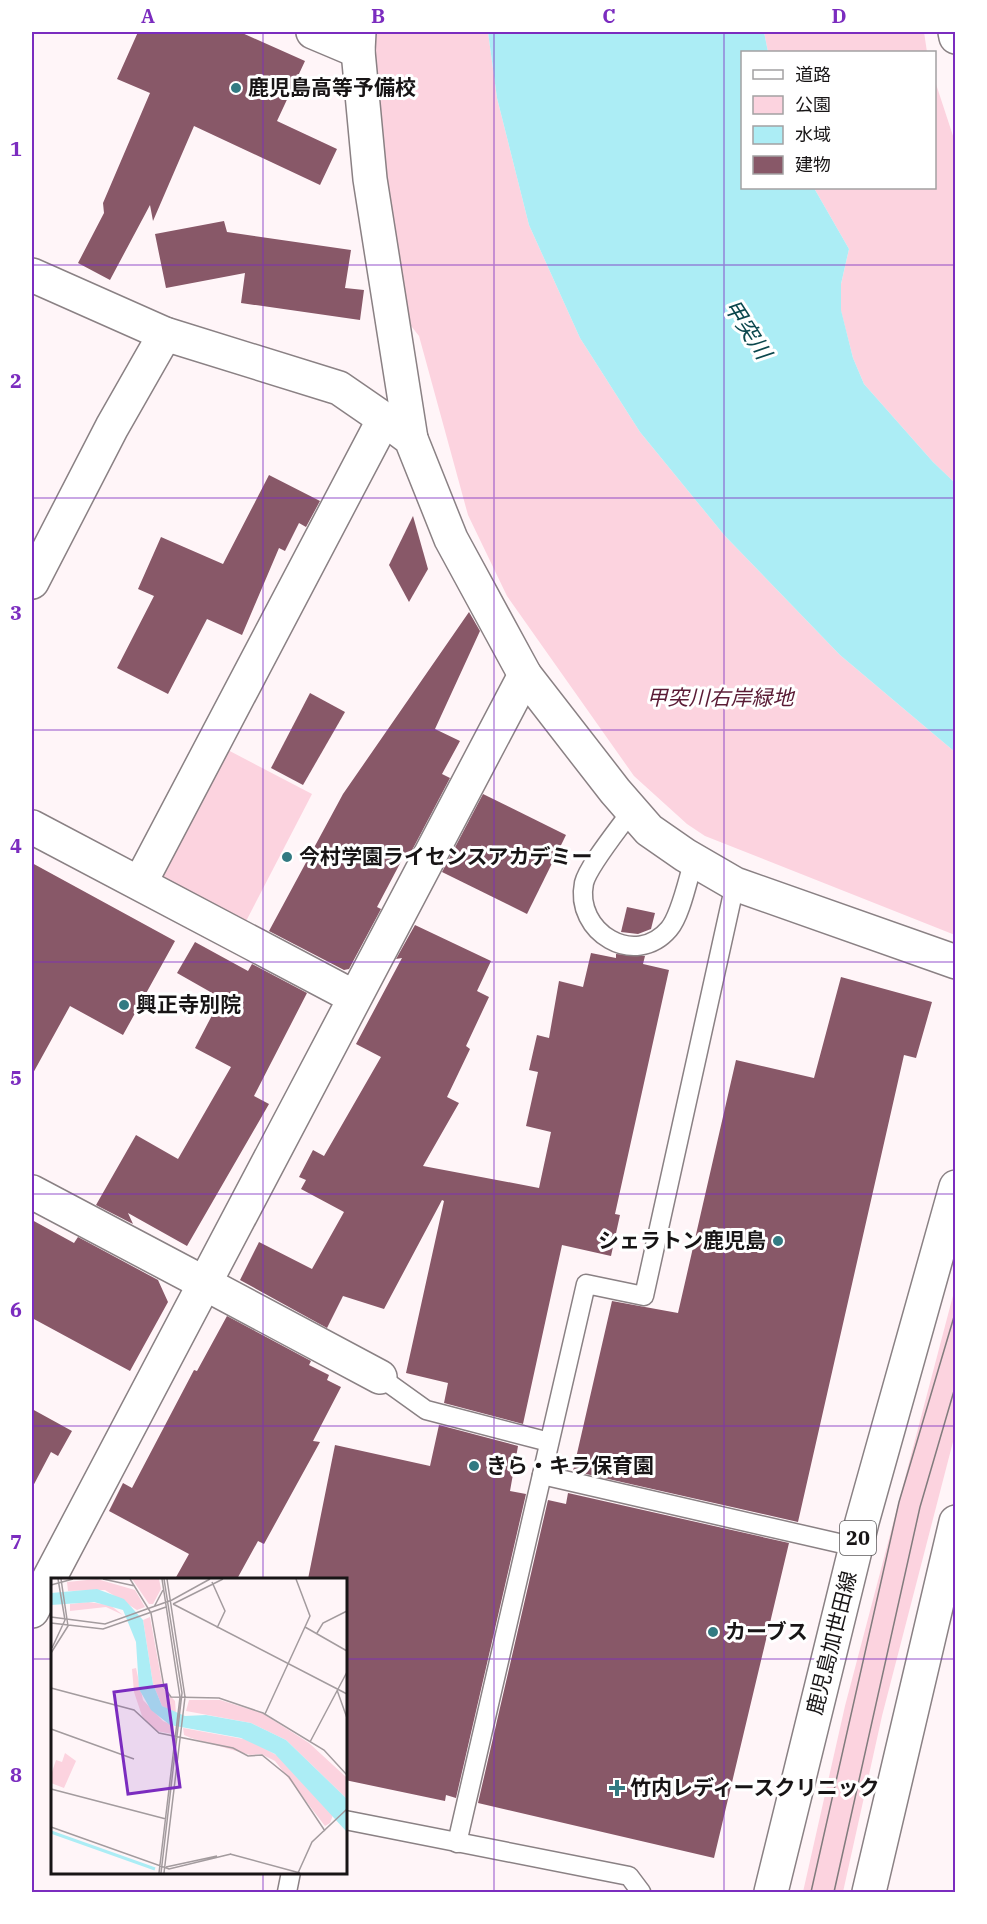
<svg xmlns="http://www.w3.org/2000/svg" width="987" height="1924" font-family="'IBM Plex Serif','Noto Sans JP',serif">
	<rect width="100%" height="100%" fill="#fff5f8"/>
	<g fill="#fcd3df">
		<path d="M375,32H488L497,98L529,225L580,338L640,432L725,536L840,655L955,752V935L705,836L687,824L634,776L507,596L468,515L419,336L408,322C393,228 371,127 375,32Z"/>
		<polygon points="764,32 924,32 927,52 768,52"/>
		<polygon points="935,81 955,142 955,483 933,462 864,384 853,358 841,311 841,284 849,249 814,188 934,188"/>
		<polygon points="224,748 312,794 243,927 165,887 161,870"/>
		<polygon points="955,1288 955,1434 882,1716 843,1892 803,1892 845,1706"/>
	</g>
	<polygon fill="#acedf5" points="488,32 764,32 768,52 742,52 742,188 814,188 849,249 841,284 841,310 853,358 864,384 933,462 955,483 955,752 840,655 725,536 640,432 580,338 529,225 497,98"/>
	<g fill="#885868">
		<polygon points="138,32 240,32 305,61 277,121 337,149 320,185 194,126 153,221 150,205 110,280 78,263 104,213 103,203 150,93 117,79"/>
		<polygon points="224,221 227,232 351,250 345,288 364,290 360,320 241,303 245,273 166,288 155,234"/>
		<polygon points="269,475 320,501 306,527 299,523 285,551 279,548 242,635 207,619 168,694 117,668 154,596 138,589 161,537 223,564"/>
		<polygon points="413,516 428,569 409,602 389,565"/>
		<polygon points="469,612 480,631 435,729 460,741 442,774 450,778 409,856 405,854 377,907 381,909 349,969 344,970 269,931 343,794"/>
		<polygon points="310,693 345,712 303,785 271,768"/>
		<polygon points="483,794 566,835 527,914 442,872"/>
		<polygon points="32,863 175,941 123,1035 70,1006 32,1075"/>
		<polygon points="627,907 655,913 651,929 638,934 621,932"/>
		<polygon points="415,925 491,961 477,991 489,997 466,1046 470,1049 447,1097 459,1103 423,1166 539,1188 551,1132 526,1126 538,1072 529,1070 537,1035 549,1038 559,981 583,987 591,953 616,958 616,954 645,956 643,964 669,970 615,1214 620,1215 611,1256 562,1245 523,1424 444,1403 448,1383 406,1373 444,1201 442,1200 384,1309 343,1296 327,1328 240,1280 259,1242 312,1269 344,1212 301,1189 306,1180 299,1177 313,1150 324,1156 381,1057 356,1044 402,958 396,959"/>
		<polygon points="195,942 248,971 252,964 307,993 254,1096 269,1104 187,1246 128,1213 133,1224 96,1205 136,1135 178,1159 231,1067 195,1048 221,998 177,973"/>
		<polygon points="841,977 932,1002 916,1058 904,1055 798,1522 573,1471 612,1301 678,1313 736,1060 814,1078"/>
		<polygon points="32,1220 74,1243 78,1237 158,1280 168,1302 130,1371 32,1318"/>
		<polygon points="227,1316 311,1361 309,1365 329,1375 327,1380 341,1387 313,1441 320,1442 264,1544 258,1541 237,1579 175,1579 189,1554 109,1511 123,1483 132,1488 194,1370 197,1371"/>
		<polygon points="32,1409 72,1431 58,1456 51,1452 32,1488"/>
		<polygon points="439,1425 518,1446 510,1491 526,1494 456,1798 446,1795 445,1801 345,1780 345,1579 308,1579 335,1445 430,1466"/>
		<polygon points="568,1493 789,1543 714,1858 478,1803 548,1500 566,1504"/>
	</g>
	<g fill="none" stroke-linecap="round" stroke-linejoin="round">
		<defs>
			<g id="service">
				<path d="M632,810C621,826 588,866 584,883C574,932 635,969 669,929C681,915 688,878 694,860"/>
				<polyline points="380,1377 426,1410 549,1442"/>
				<polyline points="542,1475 856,1547"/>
				<polyline points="345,1820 629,1876 641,1892"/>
				<polyline points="457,1843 586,1284 644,1296 735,884"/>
				<polyline points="287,1892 291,1872"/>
			</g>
			<g id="minor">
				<polyline points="313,32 358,51"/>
				<polyline points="359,32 358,51 370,179 411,439"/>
				<polyline points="32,582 112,427 165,334"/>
				<polyline points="32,827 354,997"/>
				<polyline points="140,883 384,419"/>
				<polyline points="204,1283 380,1377"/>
				<polyline points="32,1611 525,675"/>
			</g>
			<g id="tertiary">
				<polyline points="955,32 956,37"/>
				<polyline points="32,275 165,334 339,388 384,419 411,439 451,539 525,675 615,791 649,830 685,855 735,884 956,962"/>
				<polyline points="32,1192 204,1283"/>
			</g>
			<g id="primary">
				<polyline points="771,1892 862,1522 956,1187"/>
				<polyline points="869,1892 956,1522"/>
			</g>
		</defs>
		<use href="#service" stroke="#8a8184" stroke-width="21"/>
		<use href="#minor" stroke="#8a8184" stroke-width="36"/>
		<use href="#tertiary" stroke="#8a8184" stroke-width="36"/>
		<use href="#primary" stroke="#8a8184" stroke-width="36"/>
		<use href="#service" stroke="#fff" stroke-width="18"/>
		<use href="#minor" stroke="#fff" stroke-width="33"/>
		<use href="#tertiary" stroke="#fff" stroke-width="33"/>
		<use href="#primary" stroke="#fff" stroke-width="33"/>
		<g stroke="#817b7d" stroke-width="1.5">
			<polyline points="811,1892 899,1502 956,1310"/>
			<polyline points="834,1892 920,1507 956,1384"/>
		</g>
	</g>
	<path fill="none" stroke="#7b2cbf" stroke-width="1.5" stroke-opacity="0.55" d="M263,32V1579M494,32V1892M724,32V1892M32,265H956M32,498H956M32,730H956M32,962H956M32,1194H956M32,1426H956M32,1659H52M345,1659H956M263,1872V1892"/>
	<g fill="#327a82" stroke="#fff" stroke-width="2">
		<circle cx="236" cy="88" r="6"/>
		<circle cx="287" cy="857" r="6"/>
		<circle cx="124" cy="1005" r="6"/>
		<circle cx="778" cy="1241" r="6"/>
		<circle cx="474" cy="1466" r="6"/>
		<circle cx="713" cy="1632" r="6"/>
		<path d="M614 1779h6v6h6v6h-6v6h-6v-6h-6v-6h6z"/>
	</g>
	<g text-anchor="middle" stroke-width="6" stroke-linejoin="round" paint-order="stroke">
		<rect fill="#fff" stroke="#5d5b5c" stroke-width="1.5" x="840" y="1521" width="36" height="34" rx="4.5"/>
		<g font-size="20" font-weight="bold" fill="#181516">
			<text x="858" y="1545">20</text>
		</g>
		<g font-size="21" font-weight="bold" fill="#181516" stroke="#fff" text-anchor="start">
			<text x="248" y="95">鹿児島高等予備校</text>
			<text x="299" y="864">今村学園ライセンスアカデミー</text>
			<text x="136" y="1012">興正寺別院</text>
			<text x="766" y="1248" text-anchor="end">シェラトン鹿児島</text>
			<text x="486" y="1473">きら・キラ保育園</text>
			<text x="725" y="1639">カーブス</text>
			<text x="630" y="1795">竹内レディースクリニック</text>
		</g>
		<g font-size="21" font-style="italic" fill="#5a1b35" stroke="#fff">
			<text x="720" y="705">甲突川右岸緑地</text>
		</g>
		<g font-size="21" fill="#181516" stroke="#fff">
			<text transform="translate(832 1643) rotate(-76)" y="7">鹿児島加世田線</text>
		</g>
		<g font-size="22" font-style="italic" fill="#0b474d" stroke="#fff">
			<text transform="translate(748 329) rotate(57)" y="8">甲突川</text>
		</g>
	</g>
	<g transform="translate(51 1578)">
		<rect width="296" height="296" fill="#fff5f8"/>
		<path d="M46,1L84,12L94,29L86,32L54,12L17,13L16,4ZM81,1H108L110,11L102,26H98ZM37,24L59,27L72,37L55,29L19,33V26ZM99,39L112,110L124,123L125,136L111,128L102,106L92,42ZM85,90L92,122L112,143L123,148L121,156L105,153L91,138L83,114L81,91ZM138,122H169L211,135L258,165L295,199V220L235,162L200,145L135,133ZM132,150L198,162L229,179L282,237L279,245L274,248L224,183L210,176L199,177L140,160L133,157ZM14,175L25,183L13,210L0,205V197L5,182L11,184Z" fill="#fcd3df"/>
		<path d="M46,11L73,21L92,42L102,106L111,128L134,138L155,137L200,145L235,162L295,220V253L224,176L190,160L119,147L100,132L88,111L85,64L72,32L43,24L0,27V15Z" fill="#acedf5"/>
		<path fill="none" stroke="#acedf5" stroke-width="3" d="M0,254L104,291"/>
		<path fill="none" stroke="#a39b9e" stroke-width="1.5" d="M52,1L84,8M79,1L100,35L113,109L120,119L168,120L212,135L273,172L296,197M161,4L174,33L166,50M0,7L22,1M122,26L296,116M122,26L172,1M103,29L112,12M0,39L54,46L121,22L159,1M0,45L52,51L115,29M254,49L296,73M266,55L272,45L296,33M1,70L14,42L7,1M0,75L17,48L10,1M0,110L83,132L108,155L182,170L197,178L211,177L238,199L274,253M286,112L296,140M214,136L259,38L245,1M0,151L83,181M259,164L296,94M0,211L115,241M0,249L118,291L180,276M179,276L249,295M115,289L166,278M108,295L129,119L111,1M110,295L131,115L113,1M113,295L134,119L116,1M247,295L261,264L296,231"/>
		<path fill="#7b2cbf" fill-opacity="0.15" stroke="#7b2cbf" stroke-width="3" d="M115,107L129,209L77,216L63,114Z"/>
		<rect width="296" height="296" fill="none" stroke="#181516" stroke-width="3"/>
	</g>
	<rect width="987" height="1924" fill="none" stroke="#ffffff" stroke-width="66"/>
	<rect x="741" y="51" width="195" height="138" fill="#ffffff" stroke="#a3a1a2" stroke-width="1.5"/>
	<rect x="753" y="70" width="30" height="9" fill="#ffffff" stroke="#a3a1a2" stroke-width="1.5"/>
	<text x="795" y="81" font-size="18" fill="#181516">道路</text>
	<rect x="753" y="96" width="30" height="18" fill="#fcd3df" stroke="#a3a1a2" stroke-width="1.5"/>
	<text x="795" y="111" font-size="18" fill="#181516">公園</text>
	<rect x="753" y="126" width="30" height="18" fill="#acedf5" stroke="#a3a1a2" stroke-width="1.5"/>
	<text x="795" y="141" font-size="18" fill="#181516">水域</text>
	<rect x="753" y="156" width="30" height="18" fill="#885868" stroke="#a3a1a2" stroke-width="1.5"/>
	<text x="795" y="171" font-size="18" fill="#181516">建物</text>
	<rect x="33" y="33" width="921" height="1858" fill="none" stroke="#7b2cbf" stroke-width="2"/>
	<g font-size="20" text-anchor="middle" font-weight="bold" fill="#7b2cbf">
		<text x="148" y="23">A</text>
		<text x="378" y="23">B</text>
		<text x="609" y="23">C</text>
		<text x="839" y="23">D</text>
		<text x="16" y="156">1</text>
		<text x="16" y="388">2</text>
		<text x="16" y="620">3</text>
		<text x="16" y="853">4</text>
		<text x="16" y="1085">5</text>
		<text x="16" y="1317">6</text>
		<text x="16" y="1549">7</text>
		<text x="16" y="1782">8</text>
	</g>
</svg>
